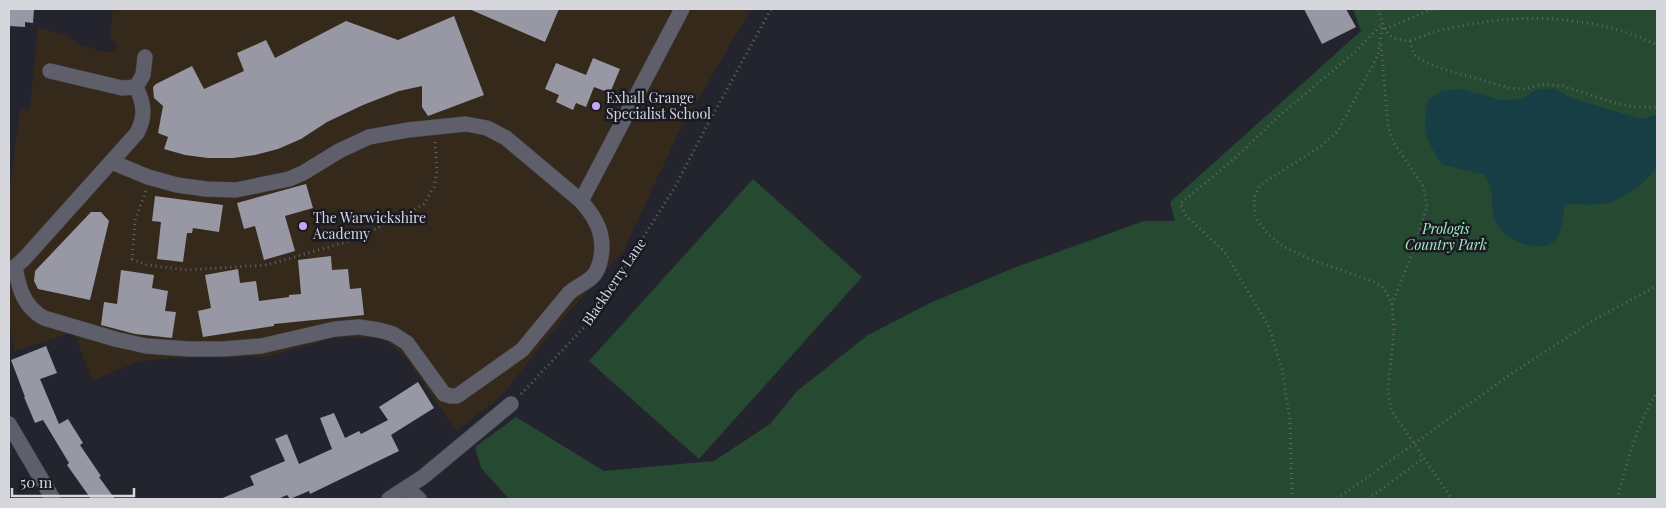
<svg xmlns="http://www.w3.org/2000/svg" width="1666" height="508" font-family="'Playfair Display',serif">
	<rect width="100%" height="100%" fill="#23242d"/>
	<polygon fill="#35291b" points="113,9 751,9 679,132 624,250 562,320 501,396 456,431 406,358 383,338 335,338 266,357 175,358 139,361 92,381 74,332 15,351 9,325 9,195 20,109 30,109 38,27 67,36 78,44 104,52 114,51 117,45 110,38"/>
	<g fill="#264a31">
		<polygon points="1353,9 1657,9 1657,499 509,499 481,468 475,447 516,417 604,471 714,461 770,424 797,391 868,335 930,303 1016,267 1144,221 1175,221 1170,202 1361,31"/>
		<polygon points="753,179 862,277 699,459 589,361"/>
	</g>
	<path fill="#163e44" d="M1554,88L1571,98L1641,119L1657,115C1657,125 1660,159 1657,166C1650,180 1623,199 1608,203C1594,206 1579,204 1565,204C1563,212 1562,231 1557,238C1544,257 1505,241 1496,223C1491,213 1493,200 1491,189C1490,184 1487,180 1485,175L1441,164C1425,137 1422,131 1428,100L1442,91L1460,89L1501,100L1521,99L1536,90Z"/>
	<g fill="#9798a4">
		<polygon points="9,9 34,9 33,23 25,22 25,27 9,26"/>
		<polygon points="469,9 559,9 545,42"/>
		<polygon points="1304,9 1346,9 1356,27 1322,44"/>
		<polygon points="454,16 484,95 428,116 422,107 422,86 399,91 363,105 327,122 301,139 278,149 255,155 233,158 208,158 185,155 164,149 168,137 158,133 163,106 154,98 153,87 156,84 192,66 204,89 244,71 237,53 266,40 275,58 346,21 398,40"/>
		<polygon points="593,58 620,69 610,93 594,87 586,107 576,103 573,110 556,102 559,95 545,89 556,63 586,75"/>
		<polygon points="306,184 313,208 285,216 295,251 264,260 255,226 244,229 237,203"/>
		<polygon points="155,196 223,205 219,232 193,228 192,233 187,233 183,262 157,259 161,222 152,221"/>
		<polygon points="91,212 101,212 109,221 90,300 38,289 34,281 35,271"/>
		<polygon points="331,256 332,270 348,269 350,289 361,288 364,315 274,324 274,326 203,337 198,311 211,308 205,275 238,269 240,283 256,281 259,301 289,297 289,295 301,294 298,260"/>
		<polygon points="121,270 154,275 152,288 168,291 165,311 176,312 172,338 135,334 101,325 104,302 117,304"/>
		<polygon points="46,346 57,373 40,379 59,424 68,419 83,443 80,445 101,476 99,477 115,499 91,499 67,465 69,463 43,420 35,423 24,397 25,397 11,360"/>
		<polygon points="418,382 434,408 391,435 399,451 310,494 309,491 290,499 287,495 278,499 220,499 254,485 250,476 285,461 275,439 287,434 299,464 332,449 320,418 334,413 345,438 359,431 361,434 388,420 379,407"/>
	</g>
	<g fill="none" stroke-linecap="round" stroke-linejoin="round">
		<defs>
			<g id="minor">
				<polyline points="50,71 122,88 136,87"/>
				<polyline points="136,87 143,75 145,57"/>
				<polyline points="581,201 682,9"/>
				<path d="M15,267C19,289 24,307 44,318L115,339L146,346L189,349H223L261,346L335,329L359,327L379,330L393,334L407,343L444,394L451,396H457L522,350L569,293C577,286 587,283 594,275C598,270 600,263 601,257C605,234 596,218 581,201L506,138L487,128L466,124L408,130L369,137L339,151L303,173L289,179L236,190L206,189L177,185L148,177L112,162"/>
				<path d="M9,269L15,267L24,259L137,133C146,116 144,103 136,87"/>
				<polyline points="9,424 53,499"/>
				<polyline points="407,488 419,499"/>
				<polyline points="389,499 423,477 511,404"/>
			</g>
		</defs>
		<use href="#minor" stroke="#414249" stroke-width="16"/>
		<g stroke="#63646c" stroke-width="3" stroke-dasharray="1 4" stroke-linecap="butt">
			<path d="M1378,9C1382,21 1384,35 1397,39C1411,44 1422,35 1434,32C1448,28 1464,25 1479,23C1536,13 1604,19 1657,45"/>
			<polyline points="1383,23 1378,55 1338,131 1321,146 1260,185 1254,197 1255,217 1267,233 1284,247 1315,261 1372,281 1384,288 1392,304 1394,329 1388,390 1391,410 1452,499"/>
			<polyline points="1385,29 1433,9"/>
			<polyline points="1410,41 1414,55 1429,64 1443,69 1510,88 1526,89 1542,84 1563,86 1615,103 1635,107 1657,107"/>
			<polyline points="1381,45 1388,126 1394,143 1423,186 1427,206 1412,254 1392,304"/>
			<polyline points="146,191 135,220 132,259 147,265 187,270 267,265 356,239 424,204 434,187 437,170 435,142"/>
			<polyline points="521,394 591,320 675,187 703,133 771,9"/>
			<polyline points="1292,499 1290,421 1282,369 1268,325 1224,251 1186,216 1180,204 1233,160 1279,116 1355,52 1382,24"/>
			<polyline points="1337,499 1511,374 1597,318 1657,286"/>
			<polyline points="1368,499 1424,458"/>
			<path d="M1617,499C1627,463 1637,424 1657,392"/>
		</g>
		<use href="#minor" stroke="#5e5f6a" stroke-width="15"/>
	</g>
	<g fill="#c6a6f0" stroke="#191a23" stroke-width="2">
		<circle cx="596" cy="106" r="5"/>
		<circle cx="303" cy="226" r="5"/>
	</g>
	<g text-anchor="middle" stroke-width="5" stroke-linejoin="round" paint-order="stroke">
		<g font-size="14" fill="#d6d7dd" stroke="#191a23" text-anchor="start">
			<text x="606" y="103">Exhall Grange<tspan x="606" dy="16">Specialist School</tspan></text>
			<text x="313" y="223">The Warwickshire<tspan x="313" dy="16">Academy</tspan></text>
		</g>
		<g font-size="14" font-style="italic" fill="#a5f0ba" stroke="#191a23">
			<text x="1446" y="234">Prologis<tspan x="1446" dy="16">Country Park</tspan></text>
		</g>
		<g font-size="14" fill="#d6d7dd" stroke="#191a23">
			<text transform="translate(614 282) rotate(-56)" y="5">Blackberry Lane</text>
		</g>
	</g>
	<rect width="1666" height="508" fill="none" stroke="#d6d7dd" stroke-width="20"/>
	<path d="M12 488v8h122v-8" fill="none" stroke="#d6d7dd" stroke-width="2.5"/>
	<text x="20" y="488" font-size="15" fill="#d6d7dd" stroke="#191a23" stroke-width="4" paint-order="stroke">50 m</text>
</svg>
